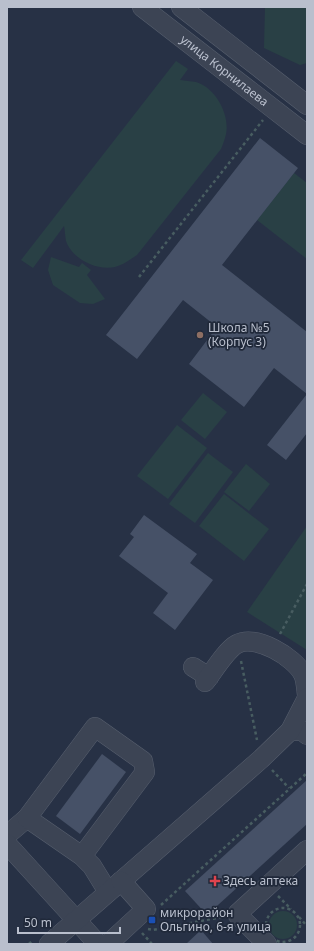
<svg xmlns="http://www.w3.org/2000/svg" width="314" height="951" font-family="'Noto Sans',sans-serif">
	<rect width="100%" height="100%" fill="#273145"/>
	<g fill="#294045">
		<polygon points="265,7 307,7 307,63 300,65 264,48"/>
		<path d="M176,61L188,69L180,80C185,81 191,81 196,82C216,88 230,115 226,134C225,139 223,144 221,149L137,255C131,259 123,265 115,267C97,271 72,259 66,241C65,236 65,230 64,226L33,268L21,260Z"/>
		<polygon points="294,173 307,183 307,259 257,220"/>
		<polygon points="51,257 79,267 82,263 91,270 87,275 105,299 93,304 80,303 53,285 48,270"/>
		<polygon points="203,393 227,412 205,439 181,420"/>
		<polygon points="177,425 207,448 168,499 137,476"/>
		<polygon points="208,453 233,472 195,523 169,504"/>
		<polygon points="246,464 270,484 249,511 224,492"/>
		<polygon points="224,494 269,529 244,561 199,526"/>
		<polygon points="307,526 307,650 247,612"/>
		<circle cx="283" cy="925" r="14"/>
	</g>
	<g fill="#465167">
		<polygon points="260,138 298,168 222,265 307,332 307,433 286,460 267,445 307,394 274,368 244,407 189,364 217,327 183,300 137,359 106,335"/>
		<polygon points="144,515 197,554 190,563 213,580 175,630 153,613 168,593 119,556 134,537 130,534"/>
		<polygon points="102,754 126,772 80,834 56,816"/>
		<polygon points="307,780 307,824 207,915 185,891"/>
		<polygon points="201,930 213,944 186,944"/>
	</g>
	<g fill="none" stroke-linecap="round" stroke-linejoin="round">
		<defs>
			<g id="minor">
				<path id="s1" d="M142,7L307,135"/>
				<polyline points="181,7 307,105"/>
				<polyline points="193,667 209,677"/>
				<path d="M205,682C213,672 226,650 237,644C256,634 294,657 303,674C306,680 306,689 307,695"/>
				<polyline points="290,731 303,731 307,735"/>
				<polyline points="7,835 27,818"/>
				<polyline points="7,844 98,944"/>
				<polyline points="82,856 27,818 95,727 143,761 145,772 82,856 92,866 108,892"/>
				<polyline points="49,944 261,759 290,731 307,698"/>
				<polyline points="108,944 146,909 121,881"/>
				<polyline points="267,944 237,914 307,850"/>
			</g>
		</defs>
		<use href="#minor" stroke="#575f6e" stroke-width="20"/>
		<g stroke="#485d61" stroke-width="2.5" stroke-dasharray="3 3" stroke-linecap="butt">
			<polyline points="139,277 263,120"/>
			<polyline points="280,634 307,584"/>
			<polyline points="241,661 257,740"/>
			<polyline points="272,770 289,788"/>
			<polyline points="278,896 291,909"/>
			<polyline points="161,905 307,773"/>
			<circle cx="283" cy="925" r="17"/>
			<polyline points="299,917 307,926"/>
			<polyline points="148,929 153,930 222,917"/>
			<polyline points="142,933 152,944"/>
			<polyline points="29,944 33,940"/>
		</g>
		<use href="#minor" stroke="#3c4454" stroke-width="19"/>
	</g>
	<circle fill="#8d6e63" stroke="#20293a" stroke-width="1.5" cx="200" cy="335" r="4"/>
	<path fill="#e0444e" stroke="#20293a" stroke-width="1.5" d="M213 875h4v4h4v4h-4v4h-4v-4h-4v-4h4z"/>
	<rect fill="#1a4fb4" stroke="#20293a" stroke-width="1.5" x="148" y="916" width="8" height="8" rx="2"/>
	<g text-anchor="middle" stroke-width="3.5" stroke-linejoin="round" paint-order="stroke">
		<g font-size="12" fill="#b9bfcd" stroke="#20293a">
			<text dy="4" stroke="none"><textPath href="#s1" startOffset="104">улица Корнилаева</textPath></text>
		</g>
		<g font-size="12" fill="#b9bfcd" stroke="#20293a" text-anchor="start">
			<text x="208" y="332">Школа №5<tspan x="208" dy="14">(Корпус 3)</tspan></text>
			<text x="223" y="885">Здесь аптека</text>
			<text x="160" y="917">микрорайон<tspan x="160" dy="14">Ольгино, 6-я улица</tspan></text>
		</g>
	</g>
	<rect width="314" height="951" fill="none" stroke="#b9bfcd" stroke-width="16"/>
	<path d="M18 927v6h102v-6" fill="none" stroke="#b9bfcd" stroke-width="2"/>
	<text x="24" y="927" font-size="12" fill="#b9bfcd" stroke="#20293a" stroke-width="3" paint-order="stroke">50 m</text>
</svg>
